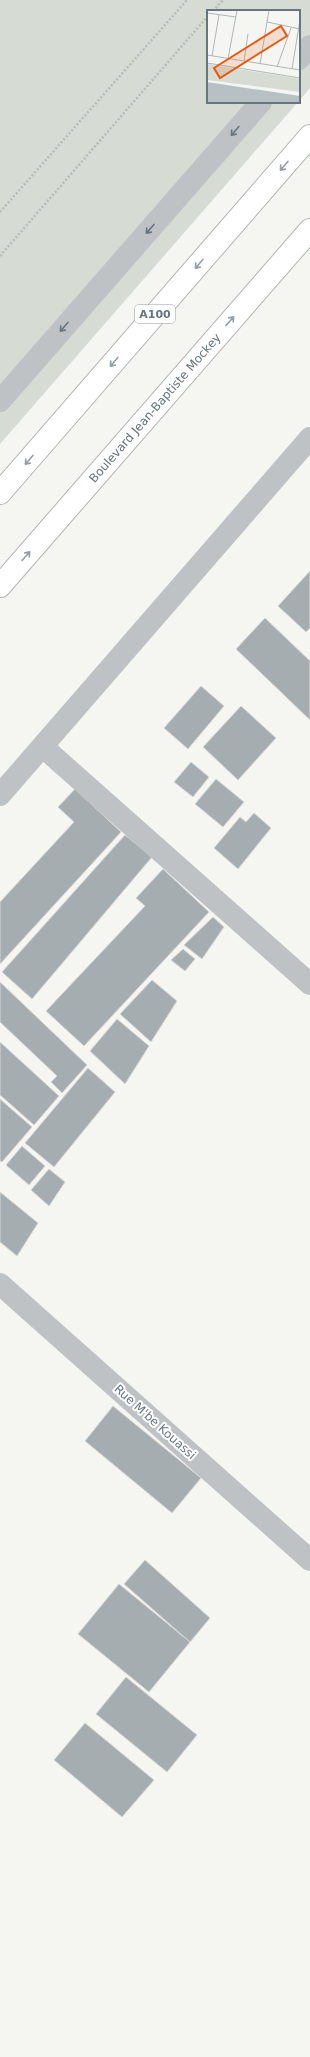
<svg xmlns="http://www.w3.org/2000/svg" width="310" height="2057" font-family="'DejaVu Sans',sans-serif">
	<rect width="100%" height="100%" fill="#f5f5f2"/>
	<polygon fill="#d6dbd3" points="0,0 310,0 310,88 299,101 299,11 208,11 208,102 298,102 0,444"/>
	<g fill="#a6adb1" stroke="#d6d6d4">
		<polygon points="310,571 310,628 306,632 278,606"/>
		<polygon points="265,618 310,661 310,720 236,649"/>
		<polygon points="201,686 224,706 188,749 164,728"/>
		<polygon points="241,706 276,738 238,780 203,747"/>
		<polygon points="191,762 209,777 193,797 174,782"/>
		<polygon points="216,779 244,802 223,827 195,804"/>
		<polygon points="75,789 121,832 0,964 0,902 74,822 58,807"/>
		<polygon points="254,813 271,828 238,869 214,848 240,817 246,822"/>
		<polygon points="125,835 152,857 32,999 2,972"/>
		<polygon points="163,869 209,912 84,1046 46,1011 145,906 136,898"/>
		<polygon points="213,917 224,927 202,959 184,945"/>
		<polygon points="183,949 195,959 185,971 171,960"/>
		<polygon points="152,980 177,1001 151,1042 120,1014"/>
		<polygon points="0,982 87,1065 62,1093 51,1082 57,1076 0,1022"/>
		<polygon points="117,1019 149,1046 125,1084 90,1051"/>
		<polygon points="0,1042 59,1096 34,1125 0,1095"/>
		<polygon points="88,1068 115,1092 54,1167 25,1143"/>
		<polygon points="0,1099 32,1127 2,1162 0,1161"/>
		<polygon points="22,1146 45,1166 29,1185 6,1165"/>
		<polygon points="49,1169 65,1182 49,1206 31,1190"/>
		<polygon points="0,1192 38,1223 17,1256 0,1242"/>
		<polygon points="113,1406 201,1478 172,1513 85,1441"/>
		<polygon points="145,1560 210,1618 190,1642 124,1584"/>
		<polygon points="119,1584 190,1642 149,1692 78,1634"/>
		<polygon points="126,1677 197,1735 167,1772 96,1714"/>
		<polygon points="85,1723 154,1780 122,1817 54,1760"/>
	</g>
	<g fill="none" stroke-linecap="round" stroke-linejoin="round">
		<defs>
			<g id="highway">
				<polyline points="0,493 310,136"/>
				<path id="s1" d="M0,586L310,230"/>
			</g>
		</defs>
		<use href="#highway" stroke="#b1b5b7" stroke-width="24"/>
		<g stroke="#b8bbbc" stroke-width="2.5" stroke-dasharray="2 2" stroke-linecap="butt">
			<polyline points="213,11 223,0"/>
			<polyline points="0,212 187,0"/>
			<polyline points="0,256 208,16"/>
		</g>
		<g stroke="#bec2c5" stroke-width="22">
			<polyline points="299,59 310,46"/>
			<polyline points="0,401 261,102"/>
			<polyline points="43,747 310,984"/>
			<polyline points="0,795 310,438"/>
			<polyline points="0,1284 310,1560"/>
		</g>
		<use href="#highway" stroke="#fff" stroke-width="22"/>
	</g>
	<defs><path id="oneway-shaft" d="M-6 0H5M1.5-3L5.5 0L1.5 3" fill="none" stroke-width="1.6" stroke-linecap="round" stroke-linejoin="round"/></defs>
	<g stroke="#67757f">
		<use href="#oneway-shaft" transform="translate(235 131) rotate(131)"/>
		<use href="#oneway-shaft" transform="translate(150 229) rotate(131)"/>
		<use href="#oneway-shaft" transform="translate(64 327) rotate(131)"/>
	</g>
	<g stroke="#959ea5">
		<use href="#oneway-shaft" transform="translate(284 166) rotate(131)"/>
		<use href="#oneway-shaft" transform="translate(199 264) rotate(131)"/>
		<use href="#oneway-shaft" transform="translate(230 321) rotate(-49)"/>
		<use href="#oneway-shaft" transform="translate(114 362) rotate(131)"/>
		<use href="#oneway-shaft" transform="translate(29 460) rotate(131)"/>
		<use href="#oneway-shaft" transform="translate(26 556) rotate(-49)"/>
	</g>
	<g text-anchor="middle" stroke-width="4" stroke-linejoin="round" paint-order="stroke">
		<rect fill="#fff" stroke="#959ea5" stroke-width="1" x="135" y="305" width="40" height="18" rx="3"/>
		<g font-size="11" font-weight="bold" fill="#67757f">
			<text x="155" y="318">A100</text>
		</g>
		<g font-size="12" fill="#67757f" stroke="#fff">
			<text dy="4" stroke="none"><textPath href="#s1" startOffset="236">Boulevard Jean-Baptiste Mockey</textPath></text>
			<text transform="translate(155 1422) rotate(42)" y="4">Rue M'be Kouassi</text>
		</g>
	</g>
	<g transform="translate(207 10)">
		<rect width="93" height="93" fill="#f5f5f2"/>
		<path d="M0,54L93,69V82L0,70Z" fill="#d6dbd3"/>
		<path d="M0,72L93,86V93H0Z" fill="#b7c1c5"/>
		<path fill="none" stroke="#afb6ba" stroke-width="1" d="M0,3L29,7M60,12L93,19M0,45L93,60M5,46L12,5M21,49L30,0M37,51L41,24M0,53L93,68M53,54L62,0M70,57L84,18M85,59L93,10"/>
		<path fill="#e8590c" fill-opacity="0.15" stroke="#e8590c" stroke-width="2" d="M74,16L80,26L13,68L7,58Z"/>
		<rect width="93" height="93" fill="none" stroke="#67757f" stroke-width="2"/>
	</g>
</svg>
